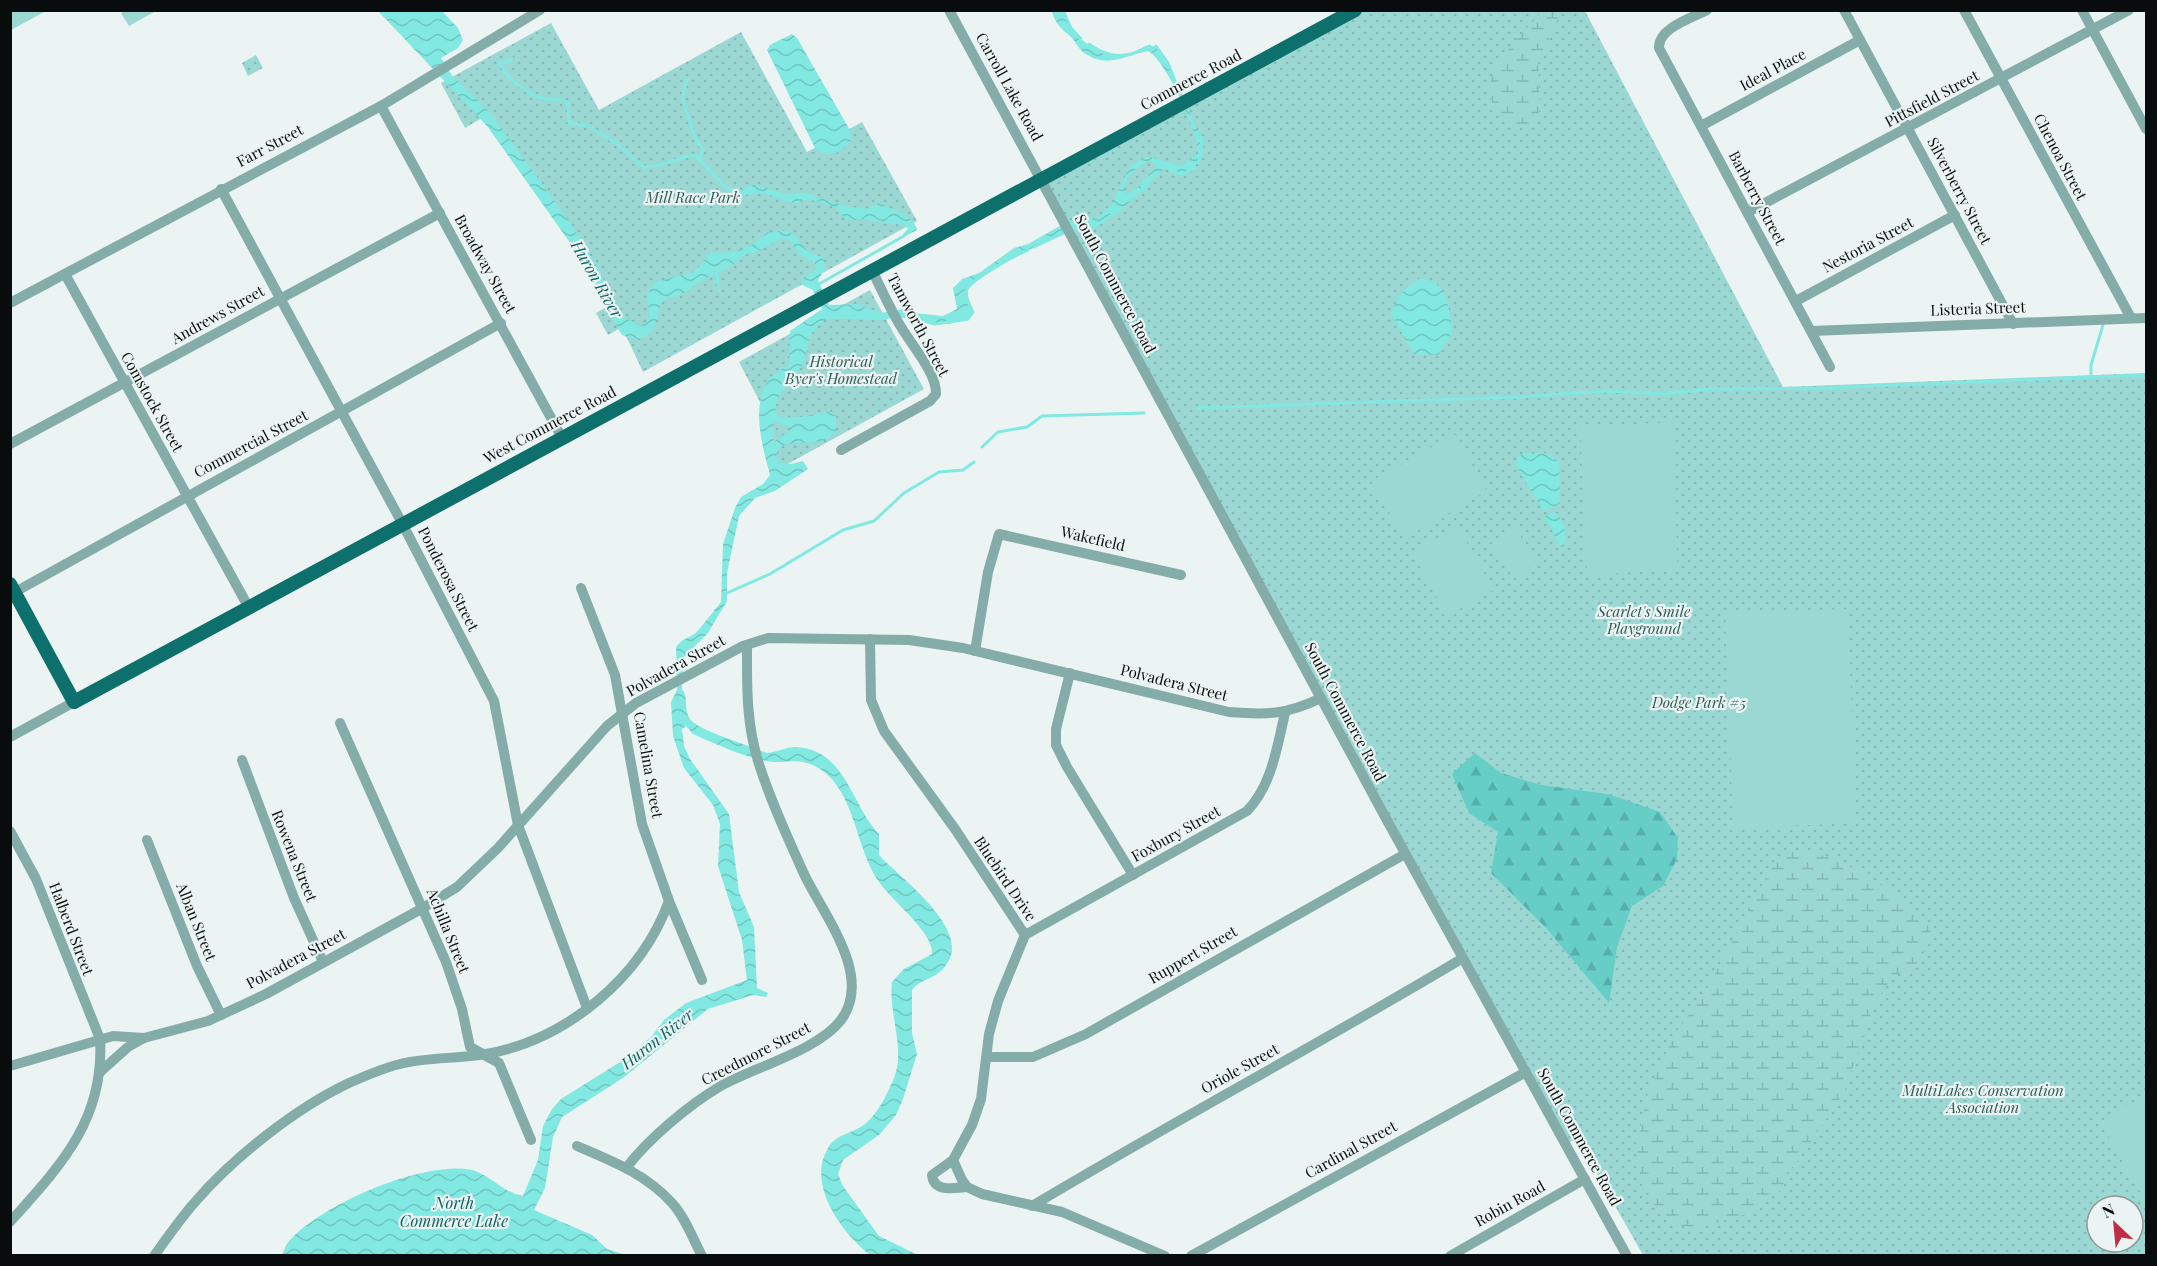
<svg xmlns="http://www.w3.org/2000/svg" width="2157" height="1266" font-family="'Playfair Display',serif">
	<defs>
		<pattern id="green-dots" width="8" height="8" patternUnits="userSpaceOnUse" patternTransform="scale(1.5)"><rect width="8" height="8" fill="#9bd8d4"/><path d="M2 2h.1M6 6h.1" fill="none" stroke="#84b8b5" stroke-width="1.8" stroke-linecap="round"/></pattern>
		<pattern id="forest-firs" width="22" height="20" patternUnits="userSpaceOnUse" patternTransform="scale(1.5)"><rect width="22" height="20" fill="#66cdc7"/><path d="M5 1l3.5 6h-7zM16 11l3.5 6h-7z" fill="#57afaa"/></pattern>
		<pattern id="wetland-marsh" width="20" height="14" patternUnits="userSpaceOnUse" patternTransform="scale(1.5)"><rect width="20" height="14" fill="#9bd8d4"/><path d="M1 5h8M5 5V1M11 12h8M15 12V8" fill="none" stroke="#84b8b5"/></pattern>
		<pattern id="water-waves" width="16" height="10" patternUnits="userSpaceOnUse" patternTransform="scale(1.5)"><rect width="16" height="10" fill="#82e8e2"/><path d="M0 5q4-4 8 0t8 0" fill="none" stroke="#6fc6c1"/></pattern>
	</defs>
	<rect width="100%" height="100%" fill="#ebf4f3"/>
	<g fill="url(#green-dots)" fill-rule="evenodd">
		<path d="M1359,11H1585L1783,387L2146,373V1255H1643L1577,1139L1567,1143L1044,179ZM2097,1206H2133V1242H2097Z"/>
		<polygon points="551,23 599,110 741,32 807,152 862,122 917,221 643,372 622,327 608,335 596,313 610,305 594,271 487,115 465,128 441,83"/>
		<polygon points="256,55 263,68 248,76 242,63"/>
		<polygon points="870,290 924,389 775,471 762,406 739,362"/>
	</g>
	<polygon fill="url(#forest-firs)" points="1475,753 1501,773 1541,785 1608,794 1660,812 1678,838 1677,859 1663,886 1632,906 1617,947 1609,1003 1546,928 1491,873 1498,832 1469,813 1452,774"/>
	<g fill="url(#wetland-marsh)">
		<path d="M1542,11H1561L1546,46L1538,57L1540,105L1538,119L1524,128C1452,100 1511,46 1542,11Z"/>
		<path d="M1797,850C1849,856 1893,891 1931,925L1930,942L1916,964L1891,978L1875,1003L1844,1093L1790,1172L1782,1189L1752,1212L1697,1229L1670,1224L1643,1190L1637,1143L1647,1096L1674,1035L1705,992L1775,861Z"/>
	</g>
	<g fill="#9bd8d4">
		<polygon points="11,10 46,10 46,11 11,30"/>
		<polygon points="125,11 155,10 156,11 129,26 121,13"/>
		<polygon points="1672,422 1678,570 1587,575 1580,427"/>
		<polygon points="1455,434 1487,491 1404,539 1371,481"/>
		<polygon points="1458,527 1494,590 1447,616 1412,552"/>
		<polygon points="1516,528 1537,566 1513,579 1492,543"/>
		<polygon points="1848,609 1856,823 1733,828 1725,613"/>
		<polygon points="2146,1095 2146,1202 2100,1122"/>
	</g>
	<g fill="url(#water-waves)" fill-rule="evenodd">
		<path d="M378,11H442L458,28L463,40L458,48L441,58L453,77L489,111L569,221L599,270L621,316L642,326L650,317L647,297L654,282L694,272L712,252C735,256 752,247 768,232L773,233C790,225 794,237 805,248C810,253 817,255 823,258L825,269L818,280L829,305L856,304L881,313L903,309L914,313L943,316L957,309L953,288L962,279L979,273L1014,248L1028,244L1081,214L1087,218H1097L1112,204L1128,170L1140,159L1150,157L1182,166L1198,153C1200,135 1165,59 1148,51C1126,55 1106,70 1083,52C1078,48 1076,42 1071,37C1062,29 1055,24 1052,11H1063C1072,38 1098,58 1128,54C1137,53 1145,46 1155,46L1168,63L1202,141L1198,162L1189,173L1178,174L1165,168L1122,209L1092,228L1082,224L1002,263L968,287L966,295L973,312L968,319C937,330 930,320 901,316C892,314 883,320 874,320C868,321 863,318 857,316C843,313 823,318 815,329C807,339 809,351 803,363C798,373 779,394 777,400C776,404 776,409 775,413C784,423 817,414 830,411L836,416V430C824,452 795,435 778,449L776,456C783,468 792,464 803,461L808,469L775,491L755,498L739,516L727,573V601L708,633L683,658L682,689C689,697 683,709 690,719C698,731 752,746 767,753C777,752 786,747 795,747C846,749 851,805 879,834V855C899,877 970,928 948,962C937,981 922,977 912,990V1033L917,1054L903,1099L896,1115L879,1135L843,1160L838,1174L843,1186L879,1236L918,1255H870C841,1232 804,1182 830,1145C839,1133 854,1133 865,1124C878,1114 888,1092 894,1078C906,1048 888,1014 892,982L904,969L932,954C934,933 892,901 879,882C855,848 856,793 820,769C798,755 785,765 766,761C742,756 715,744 693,734L686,726L682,729L684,746L690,759L729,814L739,892L754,927L757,988L768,993L766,997L753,995L708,1009L623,1078L562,1117L553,1137L545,1188L534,1210L592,1235L607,1249L626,1255L281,1256C285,1250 285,1245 290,1240C324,1204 416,1164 466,1169C488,1171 502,1193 523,1196L538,1160L543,1126L552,1109L561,1099L628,1057L652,1036L664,1020L686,1003L747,980L742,940L718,866L720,824L713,805L684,768L673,736L671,702L677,690L676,647C682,639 688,638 696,633C698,631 718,606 721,602L723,544L735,508L741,497L763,484L770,475C763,448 751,409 767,382C772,374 781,370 789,364L790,331L822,309L813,290L802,285L804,277L816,269L815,263L798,254L790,240L782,238L755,253H747L731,266L697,283L687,292L663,300C654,320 655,349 622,335L601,299L588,268L487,126ZM1149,161L1155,163L1157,168C1144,176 1141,190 1125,194C1120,180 1137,166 1149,161ZM775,421L791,429L774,443L773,426Z"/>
		<polygon points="792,34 797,38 851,132 850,143 835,154 823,154 815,148 767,50 770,45"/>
		<path d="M755,184L784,194L805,193L845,206L866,209L879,203C891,209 914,215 917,230L905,236L903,234L908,229L905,225L858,219L846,220L837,208L823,203L808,199L797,203L789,202L764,193L744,195L739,191Z"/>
		<polygon points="1420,278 1435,282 1444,293 1450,313 1452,333 1438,355 1414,354 1391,314 1400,294"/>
		<polygon points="1546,453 1555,458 1559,464 1560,503 1546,511 1542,509 1516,465 1517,457 1524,454"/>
		<path d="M1554,512C1566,518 1567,537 1563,549C1554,540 1554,529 1546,520V515Z"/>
	</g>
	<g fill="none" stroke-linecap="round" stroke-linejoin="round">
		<g stroke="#82e8e2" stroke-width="3">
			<polyline points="1063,10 1071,28 1081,39"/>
			<path d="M1089,44C1100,53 1117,58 1131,54C1138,52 1143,48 1150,46"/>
			<polyline points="1156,46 1168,63 1182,99"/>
			<path d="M512,58L507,63L499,62C508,82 538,104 560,99L568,103L569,123L588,126L614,142L644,167C663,167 676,158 695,155L728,189L739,191"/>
			<path d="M687,79L682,98C688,113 693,139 703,150L699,159"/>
			<polyline points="1198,163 1202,152 1201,137"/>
			<polyline points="1169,169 1182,175 1195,168"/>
			<polyline points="1129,200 1149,184"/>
			<polyline points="1072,229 1084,224 1092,228 1123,208"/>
			<polyline points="1034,247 1066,232"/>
			<polyline points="717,274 719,291"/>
			<polyline points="819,284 904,236"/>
			<path d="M902,316L935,324L968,319L973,312C970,305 964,296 967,289C972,279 1016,255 1028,250"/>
			<path d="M832,318C856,314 869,323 893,316"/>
			<polyline points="2091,375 2091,365 2103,325"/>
			<polyline points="1197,408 1518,397 1609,391 1663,394 1706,389 1825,388 2146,375"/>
			<polyline points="982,447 998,432 1027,427 1042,416 1144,413"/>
			<polyline points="727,593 770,574 843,530 874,521 904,493 939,472 963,470 974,462"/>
		</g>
		<g stroke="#84aca9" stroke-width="10">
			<polyline points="949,10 1383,813 1627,1256"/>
			<path d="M1707,10C1692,18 1658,28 1659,48L1830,367"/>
			<polyline points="1844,10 2013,324"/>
			<polyline points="1964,10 2131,318"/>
			<polyline points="2082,10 2146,129"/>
			<polyline points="381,106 562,438"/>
			<polyline points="1701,126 1860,40"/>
			<polyline points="221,189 402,523 494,701 518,825 587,1008"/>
			<polyline points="1748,212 2129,10"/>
			<polyline points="65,274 249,608"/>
			<polyline points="1796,301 1955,215"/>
			<polyline points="10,303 381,106 540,10"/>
			<polyline points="1812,331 2146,318"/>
			<polyline points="10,444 440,213"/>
			<path d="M841,450L930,401L936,394C937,372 907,340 897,320C888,304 880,287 872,270"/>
			<polyline points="581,588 615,675 642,824 669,901 702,980"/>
			<polyline points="15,592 501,323"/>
			<polyline points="870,639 871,700 884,731 955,829 1025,935"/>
			<polyline points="975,651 988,572 999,534 1181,575"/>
			<polyline points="1070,673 1056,729 1056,745 1067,767 1133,875"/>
			<polyline points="340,723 446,962 462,1009 470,1047 499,1063 531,1140"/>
			<polyline points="10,737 74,702"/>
			<polyline points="242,760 294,898 323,962"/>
			<path d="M10,831L36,879L100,1039C105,1120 60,1166 10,1222"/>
			<polyline points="147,840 197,966 221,1015"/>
			<polyline points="1025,935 998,1001 989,1034 981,1099 972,1125 953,1160 962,1180 967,1187 982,1194 1062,1212 1165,1256"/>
			<path d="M1025,935L1247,811C1272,785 1277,747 1285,713"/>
			<polyline points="988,1057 1033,1057 1086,1034 1405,854"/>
			<path d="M10,1066L113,1036L144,1038L208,1021L266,994L423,908L457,887L498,848L607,726L636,703L743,646L768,638L909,640L963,648L1229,712C1266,715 1286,715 1321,698"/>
			<polyline points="100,1072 128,1047 144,1038"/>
			<path d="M577,1146C612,1161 646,1174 672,1203C685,1217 693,1239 702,1256"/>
			<path d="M953,1160L932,1175C934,1193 954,1188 967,1187"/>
			<path d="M627,1167C648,1139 689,1105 719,1087C752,1068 819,1050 841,1020C874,976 823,914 804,874C788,838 770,800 758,761C746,722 747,685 747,645"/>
			<path d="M1032,1206C1174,1121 1321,1043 1463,958"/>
			<path d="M154,1256C167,1238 180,1219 195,1202C234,1157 296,1108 349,1083C365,1076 383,1068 400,1064C427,1057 458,1059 486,1054C566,1040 641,978 669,901"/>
			<polyline points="1191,1256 1526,1072"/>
			<polyline points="1450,1256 1585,1179"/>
		</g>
		<polyline stroke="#0e706d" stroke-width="14" points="10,584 74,702 1355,10"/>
	</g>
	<g text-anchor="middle" stroke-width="4.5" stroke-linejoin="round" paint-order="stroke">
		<g font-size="15" fill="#090c0c" stroke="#ebf4f3">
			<text transform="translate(1773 70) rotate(-28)" y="5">Ideal Place</text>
			<text transform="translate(1191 80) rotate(-28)" y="5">Commerce Road</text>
			<text transform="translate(1009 87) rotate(61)" y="5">Carroll Lake Road</text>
			<text transform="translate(1932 99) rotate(-28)" y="5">Pittsfield Street</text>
			<text transform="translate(270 146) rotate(-28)" y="5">Farr Street</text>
			<text transform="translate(2060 157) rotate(62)" y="5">Chenoa Street</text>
			<text transform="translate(1959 191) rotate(62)" y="5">Silverberry Street</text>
			<text transform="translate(1757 198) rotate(62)" y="5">Barberry Street</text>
			<text transform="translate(1868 245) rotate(-28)" y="5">Nestoria Street</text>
			<text transform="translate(485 264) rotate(61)" y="5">Broadway Street</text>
			<text transform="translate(1115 284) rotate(62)" y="5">South Commerce Road</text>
			<text transform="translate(1978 309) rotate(-2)" y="5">Listeria Street</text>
			<text transform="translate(218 315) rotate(-29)" y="5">Andrews Street</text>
			<text transform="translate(918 325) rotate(62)" y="5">Tamworth Street</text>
			<text transform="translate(152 402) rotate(61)" y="5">Comstock Street</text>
			<text transform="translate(550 425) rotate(-28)" y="5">West Commerce Road</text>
			<text transform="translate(251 444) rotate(-28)" y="5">Commercial Street</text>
			<text transform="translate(1093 539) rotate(13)" y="5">Wakefield</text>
			<text transform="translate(448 579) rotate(63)" y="5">Ponderosa Street</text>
			<text transform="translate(676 666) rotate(-29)" y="5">Polvadera Street</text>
			<text transform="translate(1174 683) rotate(14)" y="5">Polvadera Street</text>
			<text transform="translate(1345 712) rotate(62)" y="5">South Commerce Road</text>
			<text transform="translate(648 765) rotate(80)" y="5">Camelina Street</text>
			<text transform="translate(1176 834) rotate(-29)" y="5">Foxbury Street</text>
			<text transform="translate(294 856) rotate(68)" y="5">Rowena Street</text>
			<text transform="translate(1005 879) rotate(56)" y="5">Bluebird Drive</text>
			<text transform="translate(196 922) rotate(68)" y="5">Alban Street</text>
			<text transform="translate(71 929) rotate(69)" y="5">Halberd Street</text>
			<text transform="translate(448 931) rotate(68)" y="5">Achilla Street</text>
			<text transform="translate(1193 955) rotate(-30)" y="5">Ruppert Street</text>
			<text transform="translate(296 959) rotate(-28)" y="5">Polvadera Street</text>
			<text transform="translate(756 1054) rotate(-27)" y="5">Creedmore Street</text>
			<text transform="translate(1240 1069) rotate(-29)" y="5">Oriole Street</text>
			<text transform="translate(1579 1137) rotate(61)" y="5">South Commerce Road</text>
			<text transform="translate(1351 1150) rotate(-29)" y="5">Cardinal Street</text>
			<text transform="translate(1510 1204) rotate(-29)" y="5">Robin Road</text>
		</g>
		<g font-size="15" font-style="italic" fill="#2c5a57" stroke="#ebf4f3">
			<text x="693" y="203">Mill Race Park</text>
			<text x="841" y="367">Historical<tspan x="841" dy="17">Byer's Homestead</tspan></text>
			<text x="1644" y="617">Scarlet's Smile<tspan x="1644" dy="17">Playground</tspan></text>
			<text x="1699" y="708">Dodge Park #5</text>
			<text x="1983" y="1096">MultiLakes Conservation<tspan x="1983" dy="17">Association</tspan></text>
		</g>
		<g font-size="16" font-style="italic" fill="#086360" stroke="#ebf4f3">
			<text transform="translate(597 279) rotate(60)" y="6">Huron River</text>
			<text transform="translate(657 1039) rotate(-38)" y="6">Huron River</text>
			<text x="454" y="1209">North<tspan x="454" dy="18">Commerce Lake</tspan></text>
		</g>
	</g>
	<rect width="2157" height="1266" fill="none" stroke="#090c0c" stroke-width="24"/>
	<g transform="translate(2115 1224) rotate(334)"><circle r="28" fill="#ebf4f3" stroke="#919797" stroke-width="1.5"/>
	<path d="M0-4.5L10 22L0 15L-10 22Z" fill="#bf2e46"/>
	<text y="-9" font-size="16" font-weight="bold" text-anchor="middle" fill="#090c0c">N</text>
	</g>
</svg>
